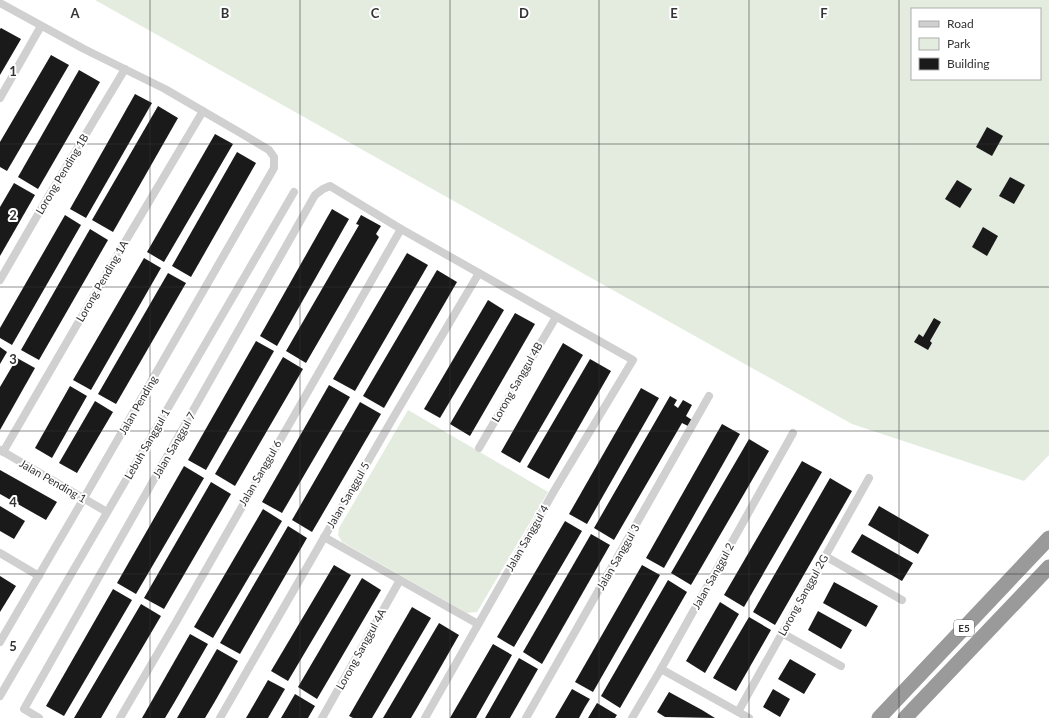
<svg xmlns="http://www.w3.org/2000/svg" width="1049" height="718" font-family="Lato,sans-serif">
	<rect width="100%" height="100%" fill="#fff"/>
	<g fill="#e3ecdf" fill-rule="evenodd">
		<path d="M95,0H1049V455L1024,481L852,424ZM912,9H1040V79H912Z"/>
		<polygon points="408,410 548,492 477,612 467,613 342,542 338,535 339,528"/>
	</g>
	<g fill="#1a1a1a">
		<polygon points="1,28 21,39 0,75 0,29"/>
		<polygon points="51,55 69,65 7,171 0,167 0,142"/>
		<polygon points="79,70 100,82 38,189 18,177"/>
		<polygon points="135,94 152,103 86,218 70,209"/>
		<polygon points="158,106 178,118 113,232 92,220"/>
		<polygon points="987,127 1003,136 992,156 976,147"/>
		<polygon points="215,134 233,144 164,262 147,252"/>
		<polygon points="237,152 256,163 191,277 172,266"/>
		<polygon points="1010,177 1025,185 1014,204 999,196"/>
		<polygon points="957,180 972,189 960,208 945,199"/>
		<polygon points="14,183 35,195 0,256 0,207"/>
		<polygon points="332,209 349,219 277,346 260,336"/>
		<polygon points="65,215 81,225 12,345 0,338 0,328"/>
		<polygon points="361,215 381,226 376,234 379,237 306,363 286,351 359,225 356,224"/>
		<polygon points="983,227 998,236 987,256 972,247"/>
		<polygon points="90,229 108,240 39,360 21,350"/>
		<polygon points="407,253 428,265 355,391 333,379"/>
		<polygon points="144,258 161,268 91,390 73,380"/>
		<polygon points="437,270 457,282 384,408 363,396"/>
		<polygon points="168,273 186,283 116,404 98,394"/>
		<polygon points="488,300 504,310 440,418 424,409"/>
		<polygon points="515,313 535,324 470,436 450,424"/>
		<polygon points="934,318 941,322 930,341 932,343 928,350 914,342 919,334 923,337"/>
		<polygon points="256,341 274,351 206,470 188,460"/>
		<polygon points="563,343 583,355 520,463 501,452"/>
		<polygon points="0,347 7,352 0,364"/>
		<polygon points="283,357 303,369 235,486 215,474"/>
		<polygon points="17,358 35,368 0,430 0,387"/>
		<polygon points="590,359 611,371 549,479 527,467"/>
		<polygon points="329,385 350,397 282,513 262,502"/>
		<polygon points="70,386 87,396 52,458 35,448"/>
		<polygon points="641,388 659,398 587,524 569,514"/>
		<polygon points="670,396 677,400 674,405 678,408 683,400 692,405 686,416 692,420 688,426 682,423 614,540 594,528"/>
		<polygon points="95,401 113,412 77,473 59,463"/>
		<polygon points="360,402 381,414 312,532 292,520"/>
		<polygon points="722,424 740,434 664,568 646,558"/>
		<polygon points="749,439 769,451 691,585 671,573"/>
		<polygon points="802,461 822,472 744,607 724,595"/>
		<polygon points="184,466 204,478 136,594 117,583"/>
		<polygon points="0,470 57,502 46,520 0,494"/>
		<polygon points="830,478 852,491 775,625 753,612"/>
		<polygon points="211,482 231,494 164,609 144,598"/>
		<polygon points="0,506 25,521 14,539 0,531"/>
		<polygon points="879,506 929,535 918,554 868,525"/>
		<polygon points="263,509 282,521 213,638 194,627"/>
		<polygon points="565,521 582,531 514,647 497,637"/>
		<polygon points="288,526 307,538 240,654 220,643"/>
		<polygon points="591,534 610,545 542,664 523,652"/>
		<polygon points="862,534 913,563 902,581 851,552"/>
		<polygon points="334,565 351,575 288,681 271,671"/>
		<polygon points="642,565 660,575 593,692 575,682"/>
		<polygon points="0,576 16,586 0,612"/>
		<polygon points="362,578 381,590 317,699 298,687"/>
		<polygon points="668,580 687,592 620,708 601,696"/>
		<polygon points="834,582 878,606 866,627 823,603"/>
		<polygon points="113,589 132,600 64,716 46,706"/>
		<polygon points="720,602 739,614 705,673 686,661"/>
		<polygon points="141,604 161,616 112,699 101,718 74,718"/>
		<polygon points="412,607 431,618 372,718 353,718 349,716"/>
		<polygon points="818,611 852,630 841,649 808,630"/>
		<polygon points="749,617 771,630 736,691 713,678"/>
		<polygon points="439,623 459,635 435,677 411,718 383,718"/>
		<polygon points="190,634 208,644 174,703 165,718 142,718"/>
		<polygon points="493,644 512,655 493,688 476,718 450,718"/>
		<polygon points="217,649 238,661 214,703 205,718 177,718"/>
		<polygon points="519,658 538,669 510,718 485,718"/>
		<polygon points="790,659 816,674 804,694 778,679"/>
		<polygon points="268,680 285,689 268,718 246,718"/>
		<polygon points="572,689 590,699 585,707 579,718 555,718"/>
		<polygon points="773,689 790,699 780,717 763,707"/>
		<polygon points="669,692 702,710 715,718 665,717 657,712"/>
		<polygon points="295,694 315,706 308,718 281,718"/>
		<polygon points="597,703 617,715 615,718 588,718"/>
	</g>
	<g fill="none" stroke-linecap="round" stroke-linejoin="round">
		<g stroke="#d0d0d0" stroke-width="8">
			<polyline points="0,3 84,49 165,89 244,135 269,150 274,157 274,168 84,498 0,642"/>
			<polyline points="0,98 41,26"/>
			<polyline points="0,280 48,197 125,69"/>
			<polyline points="479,448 556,317"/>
			<polyline points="0,450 107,512"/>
			<polyline points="3,452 125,242 203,111"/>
			<polyline points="324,537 478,624"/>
			<polyline points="0,553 39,576"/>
			<polyline points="825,556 902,600"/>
			<polyline points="782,633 841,666"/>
			<polyline points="661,669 749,718"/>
			<polyline points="0,696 294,192"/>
			<polyline points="738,712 869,478"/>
			<polyline points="39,718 24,709 315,195 323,189 330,186 401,229 633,360 554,491 425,718"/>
			<polyline points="120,718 176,622 401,229"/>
			<polyline points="220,718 393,418 479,273"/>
			<polyline points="322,718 400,580"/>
			<polyline points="526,718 709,396"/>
			<polyline points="632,718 661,669 793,433"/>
		</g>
		<g stroke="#9a9a9a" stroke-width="15">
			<polyline points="879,718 1049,538"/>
			<polyline points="905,718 1049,567"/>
		</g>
	</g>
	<path fill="none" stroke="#333" stroke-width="1" stroke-opacity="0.55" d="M150,0V718M300,0V718M450,0V718M599,0V718M749,0V718M899,0V718M0,144H1049M0,287H1049M0,431H1049M0,574H1049"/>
	<g text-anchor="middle" stroke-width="4" stroke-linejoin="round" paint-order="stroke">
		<rect fill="#fff" stroke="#707070" stroke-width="1" x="954" y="620" width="20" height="16" rx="3"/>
		<g font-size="10" font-weight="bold" fill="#333">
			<text x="964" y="632">E5</text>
		</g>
		<g font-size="11" fill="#333" stroke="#fff">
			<text transform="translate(62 174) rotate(-59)" y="4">Lorong Pending 1B</text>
			<text transform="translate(102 281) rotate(-60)" y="4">Lorong Pending 1A</text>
			<text transform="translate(517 382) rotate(-60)" y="4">Lorong Sanggul 4B</text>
			<text transform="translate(138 405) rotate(-60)" y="4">Jalan Pending</text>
			<text transform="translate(147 444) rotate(-60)" y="4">Lebuh Sanggul 1</text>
			<text transform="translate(174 445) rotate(-60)" y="4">Jalan Sanggul 7</text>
			<text transform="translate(260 473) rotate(-60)" y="4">Jalan Sanggul 6</text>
			<text transform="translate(53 481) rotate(30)" y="4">Jalan Pending 1</text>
			<text transform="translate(348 495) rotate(-60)" y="4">Jalan Sanggul 5</text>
			<text transform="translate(527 538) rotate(-60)" y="4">Jalan Sanggul 4</text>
			<text transform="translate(618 557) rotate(-60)" y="4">Jalan Sanggul 3</text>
			<text transform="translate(713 576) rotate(-61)" y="4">Jalan Sanggul 2</text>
			<text transform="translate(803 595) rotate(-61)" y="4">Lorong Sanggul 2G</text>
			<text transform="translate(361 649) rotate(-61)" y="4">Lorong Sanggul 4A</text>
		</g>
	</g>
	<g font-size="13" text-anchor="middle" font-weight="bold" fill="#333" stroke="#fff" stroke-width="4" stroke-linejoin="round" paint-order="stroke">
		<text x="75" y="18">A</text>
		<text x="225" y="18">B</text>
		<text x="375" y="18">C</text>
		<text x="524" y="18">D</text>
		<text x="674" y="18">E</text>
		<text x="824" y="18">F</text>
		<text x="13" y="76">1</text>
		<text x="13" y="220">2</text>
		<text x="13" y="364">3</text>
		<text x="13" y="507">4</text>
		<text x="13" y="651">5</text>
	</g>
	<rect x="911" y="8" width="130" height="72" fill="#ffffff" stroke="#adadad"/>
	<rect x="919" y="21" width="20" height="6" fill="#d0d0d0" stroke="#adadad"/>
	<text x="947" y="28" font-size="12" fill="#333333">Road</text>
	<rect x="919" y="38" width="20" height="12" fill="#e3ecdf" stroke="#adadad"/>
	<text x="947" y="48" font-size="12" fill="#333333">Park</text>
	<rect x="919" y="58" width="20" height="12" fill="#1a1a1a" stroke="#adadad"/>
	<text x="947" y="68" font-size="12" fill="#333333">Building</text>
</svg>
